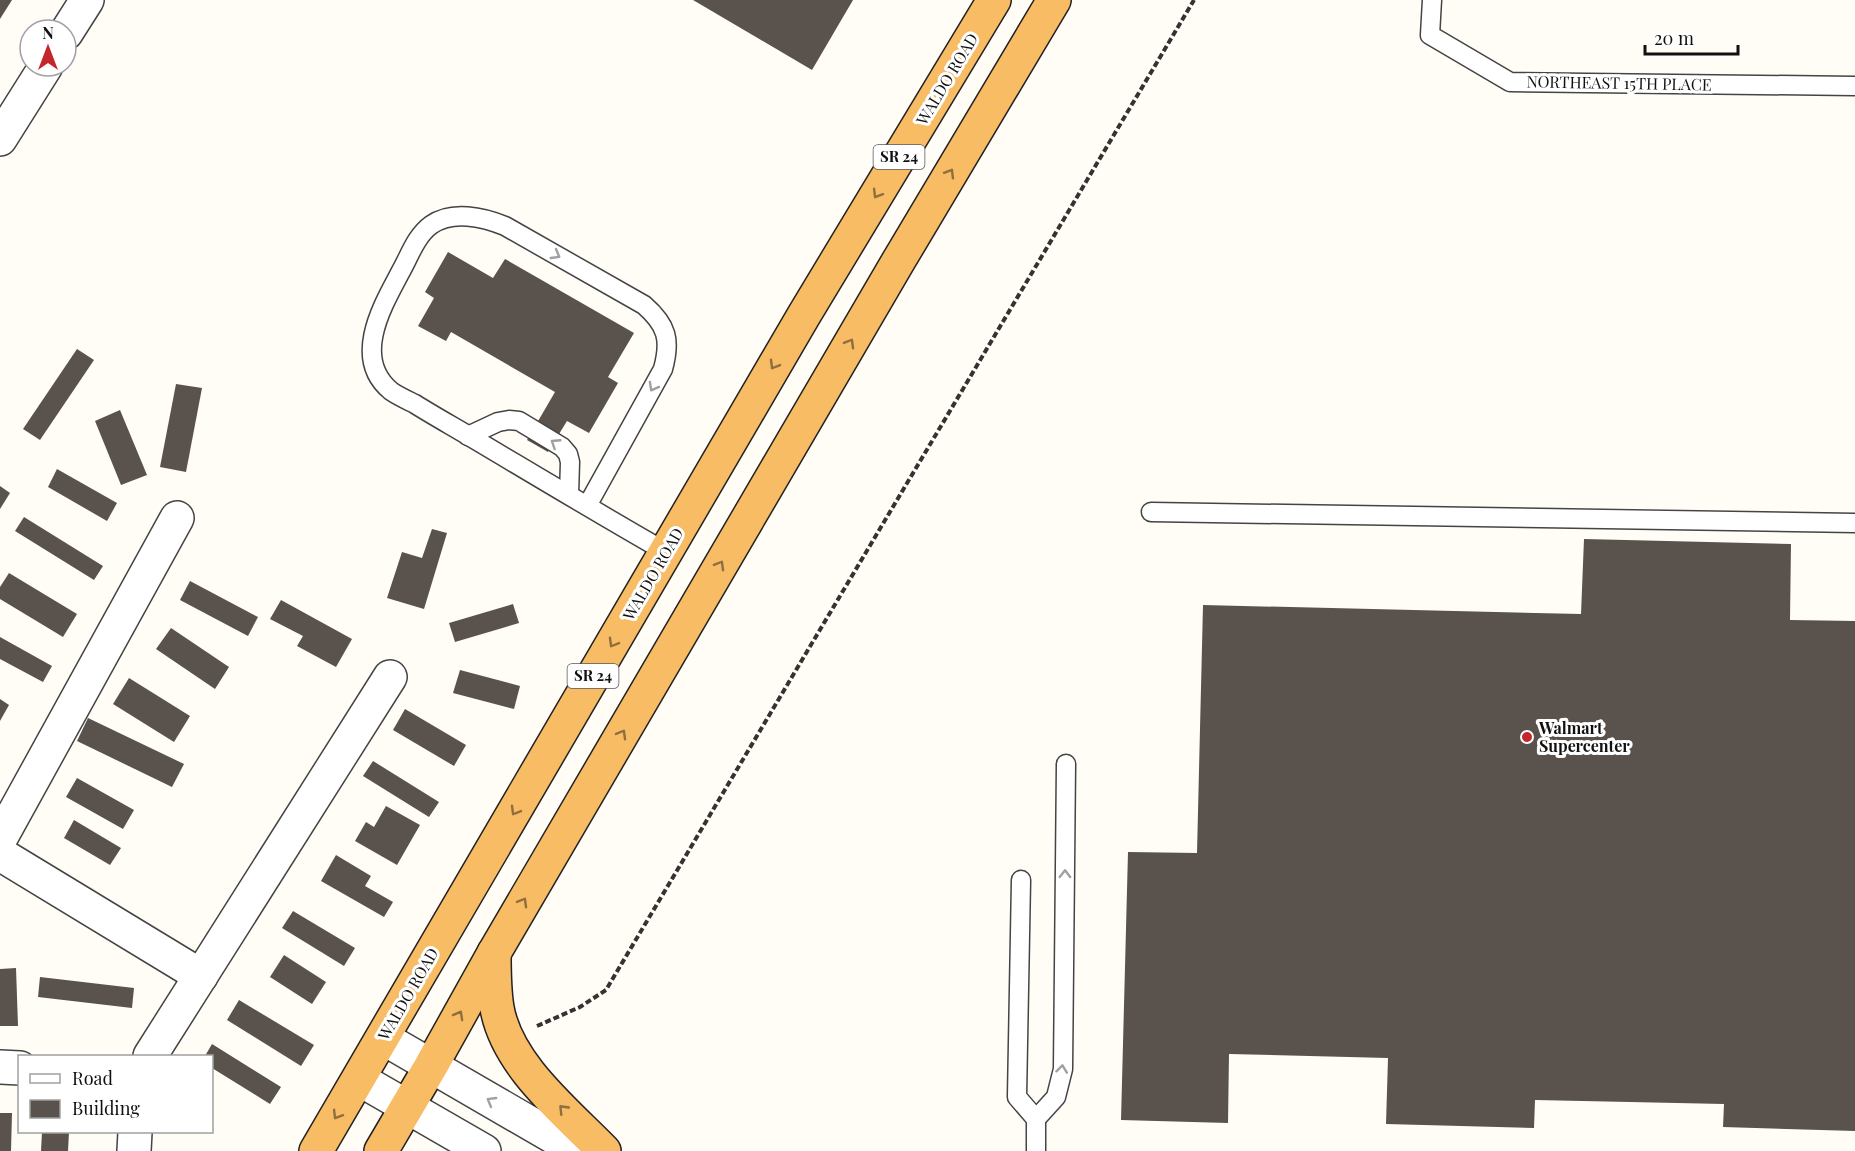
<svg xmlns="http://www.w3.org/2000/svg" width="1855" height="1151" font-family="'Playfair Display',serif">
	<rect width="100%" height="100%" fill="#fffdf5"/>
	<g fill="#5a524d">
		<polygon points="0,0 12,0 0,19"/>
		<polygon points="693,0 853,0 812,70"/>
		<polygon points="448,252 493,278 505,259 634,333 608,377 618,383 589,433 567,421 548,452 527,440 555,392 451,332 446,341 418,326 434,298 425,292"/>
		<polygon points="77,349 94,360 40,440 23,429"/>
		<polygon points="176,384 202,388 186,472 160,467"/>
		<polygon points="120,410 147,475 121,485 95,421"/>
		<polygon points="57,469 117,503 107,521 48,487"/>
		<polygon points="0,486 10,493 0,509"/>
		<polygon points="24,517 103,566 94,580 15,531"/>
		<polygon points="432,529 447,533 424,609 387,598 402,552 422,558"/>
		<polygon points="1584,539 1791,544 1790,620 1855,621 1855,1131 1723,1127 1724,1104 1535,1100 1534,1128 1386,1124 1388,1058 1229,1054 1228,1123 1121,1120 1128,852 1197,853 1203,605 1581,614"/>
		<polygon points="9,573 77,614 63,637 0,599 0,587"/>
		<polygon points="190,581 258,617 248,636 180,600"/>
		<polygon points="281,600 352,639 336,667 297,646 303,636 270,619"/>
		<polygon points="513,604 519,623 455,642 449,623"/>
		<polygon points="171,628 229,667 215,689 156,649"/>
		<polygon points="0,637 52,666 43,682 0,659"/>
		<polygon points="460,670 520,686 514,709 453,693"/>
		<polygon points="129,678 190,716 174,742 113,704"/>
		<polygon points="0,699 9,705 0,721"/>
		<polygon points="405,709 466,745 454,766 393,730"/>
		<polygon points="88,718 184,764 172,787 77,741"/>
		<polygon points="373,761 439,802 429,817 363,776"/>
		<polygon points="77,778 134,810 123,829 66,797"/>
		<polygon points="386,806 420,825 397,865 355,841 366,822 374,827"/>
		<polygon points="74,820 121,848 110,865 64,838"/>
		<polygon points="336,855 371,876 365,886 393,902 384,917 321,881"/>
		<polygon points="293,911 355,948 344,966 282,928"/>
		<polygon points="284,955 326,982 312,1004 270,977"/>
		<polygon points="16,968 18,1026 0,1026 0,969"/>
		<polygon points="40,977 134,988 132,1008 38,997"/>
		<polygon points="239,1000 314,1045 301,1066 227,1020"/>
		<polygon points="212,1044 281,1087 270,1104 212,1068 212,1056 205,1056"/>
		<polygon points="0,1113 12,1113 11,1151 0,1151"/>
		<polygon points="42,1132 69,1132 68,1151 41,1151"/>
	</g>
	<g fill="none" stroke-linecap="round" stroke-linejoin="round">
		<defs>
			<g id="service">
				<polyline points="1432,0 1430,35 1510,82 1855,86"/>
				<polyline points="468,436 498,422 509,420 519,421 562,447 568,454 570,462 569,495"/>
				<path d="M587,506L663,369C671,340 667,325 644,305L505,226C483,217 452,210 431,225C416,236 410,255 401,271C383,305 351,358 391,391C398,396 407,400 415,404C434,416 454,427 474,439C538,477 601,515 666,552"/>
				<polyline points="1151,512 1855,523"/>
				<polyline points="1021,880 1017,1097 1036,1119 1036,1151"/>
				<polyline points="1036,1119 1056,1097 1063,1069 1066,764"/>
			</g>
			<g id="minor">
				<polyline points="66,33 87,0"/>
				<polyline points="0,139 46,66"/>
				<polyline points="0,839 177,518"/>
				<polyline points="0,854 201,976"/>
				<polyline points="150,1056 390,677"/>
				<polyline points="0,1067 20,1068"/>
				<polyline points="134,1151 135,1132"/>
			</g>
			<g id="tertiary">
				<polyline points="383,1038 578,1151"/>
				<polyline points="359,1079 484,1151"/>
			</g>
			<g id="trunk">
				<path d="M494,953C494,971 494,990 497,1008C507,1065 565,1111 604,1151"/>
				<polyline points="316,1151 804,315 994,0"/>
				<polyline points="381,1151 431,1066 494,953 899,260 1054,0"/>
			</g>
		</defs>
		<use href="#service" stroke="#444" stroke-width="21"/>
		<use href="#minor" stroke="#444" stroke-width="36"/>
		<use href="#tertiary" stroke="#444" stroke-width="36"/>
		<use href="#trunk" stroke="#222" stroke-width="36"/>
		<polyline stroke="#333" stroke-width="4" stroke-dasharray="6 3" stroke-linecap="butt" points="537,1026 580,1007 606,990 1194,0"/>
		<use href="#service" stroke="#fff" stroke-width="18"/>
		<use href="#minor" stroke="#fff" stroke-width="33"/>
		<use href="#tertiary" stroke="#fff" stroke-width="33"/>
		<use href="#trunk" stroke="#f7bc64" stroke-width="33"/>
	</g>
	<defs><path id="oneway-chevron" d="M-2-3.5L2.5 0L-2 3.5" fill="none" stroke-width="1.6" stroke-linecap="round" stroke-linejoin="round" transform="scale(1.5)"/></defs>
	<g stroke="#906f3f">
		<use href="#oneway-chevron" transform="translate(950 173) rotate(-59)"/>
		<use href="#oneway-chevron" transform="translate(877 194) rotate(121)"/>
		<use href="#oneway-chevron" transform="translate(850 343) rotate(-60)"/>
		<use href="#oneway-chevron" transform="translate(774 365) rotate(120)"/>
		<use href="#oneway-chevron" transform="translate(720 565) rotate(-60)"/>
		<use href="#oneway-chevron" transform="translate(613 643) rotate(120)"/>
		<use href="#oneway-chevron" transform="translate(622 734) rotate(-60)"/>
		<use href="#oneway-chevron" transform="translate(515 811) rotate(120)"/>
		<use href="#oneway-chevron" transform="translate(523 902) rotate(-60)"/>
		<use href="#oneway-chevron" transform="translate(459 1015) rotate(-61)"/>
		<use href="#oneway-chevron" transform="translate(563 1109) rotate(-134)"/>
		<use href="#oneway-chevron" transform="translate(337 1115) rotate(121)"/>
	</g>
	<g stroke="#a0a0a0">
		<use href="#oneway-chevron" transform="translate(556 255) rotate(30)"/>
		<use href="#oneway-chevron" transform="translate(653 387) rotate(119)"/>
		<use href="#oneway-chevron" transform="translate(555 443) rotate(-147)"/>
		<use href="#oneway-chevron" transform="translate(1065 874) rotate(-89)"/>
		<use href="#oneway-chevron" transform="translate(1062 1069) rotate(-83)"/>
		<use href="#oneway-chevron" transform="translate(491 1101) rotate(-150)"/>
	</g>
	<circle fill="#c4262e" stroke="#fff" stroke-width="2" cx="1527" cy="737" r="6"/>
	<g text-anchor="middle" stroke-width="6" stroke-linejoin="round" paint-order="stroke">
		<g fill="#fff" stroke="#585858" stroke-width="1.5">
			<rect x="873.5" y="145" width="51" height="24" rx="4.5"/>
			<rect x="567.5" y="664" width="51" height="24" rx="4.5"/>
		</g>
		<g font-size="15" font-weight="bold" fill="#111">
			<text x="899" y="162">SR 24</text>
			<text x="593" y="681">SR 24</text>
		</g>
		<g font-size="16" fill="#111" stroke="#fff">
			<text transform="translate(947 79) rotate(-59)" y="6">WALDO ROAD</text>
			<text transform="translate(1619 83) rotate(1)" y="6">NORTHEAST 15TH PLACE</text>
			<text transform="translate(653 574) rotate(-60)" y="6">WALDO ROAD</text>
			<text transform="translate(408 994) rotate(-60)" y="6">WALDO ROAD</text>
		</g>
		<g font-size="16" font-weight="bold" fill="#111" stroke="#fff" text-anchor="start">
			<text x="1539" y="734">Walmart<tspan x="1539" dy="18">Supercenter</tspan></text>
		</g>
	</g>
	<rect x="18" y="1055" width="195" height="78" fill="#ffffff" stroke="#a0a0a0" stroke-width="1.5"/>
	<rect x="30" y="1074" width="30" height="9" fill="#ffffff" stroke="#a0a0a0" stroke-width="1.5"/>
	<text x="72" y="1085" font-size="18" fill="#111111">Road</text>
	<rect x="30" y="1100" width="30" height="18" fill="#5a524d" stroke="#a0a0a0" stroke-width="1.5"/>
	<text x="72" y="1115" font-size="18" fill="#111111">Building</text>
	<g transform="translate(48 48)"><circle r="28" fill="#ffffff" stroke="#a0a0a0" stroke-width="1.5"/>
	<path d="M0-4.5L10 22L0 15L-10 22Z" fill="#c4262e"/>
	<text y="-9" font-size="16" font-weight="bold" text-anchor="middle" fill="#111111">N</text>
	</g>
	<path d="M1645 45v9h93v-9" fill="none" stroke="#111111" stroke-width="3"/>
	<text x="1654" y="45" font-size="18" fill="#111111" stroke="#ffffff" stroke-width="4.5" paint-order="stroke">20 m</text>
</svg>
